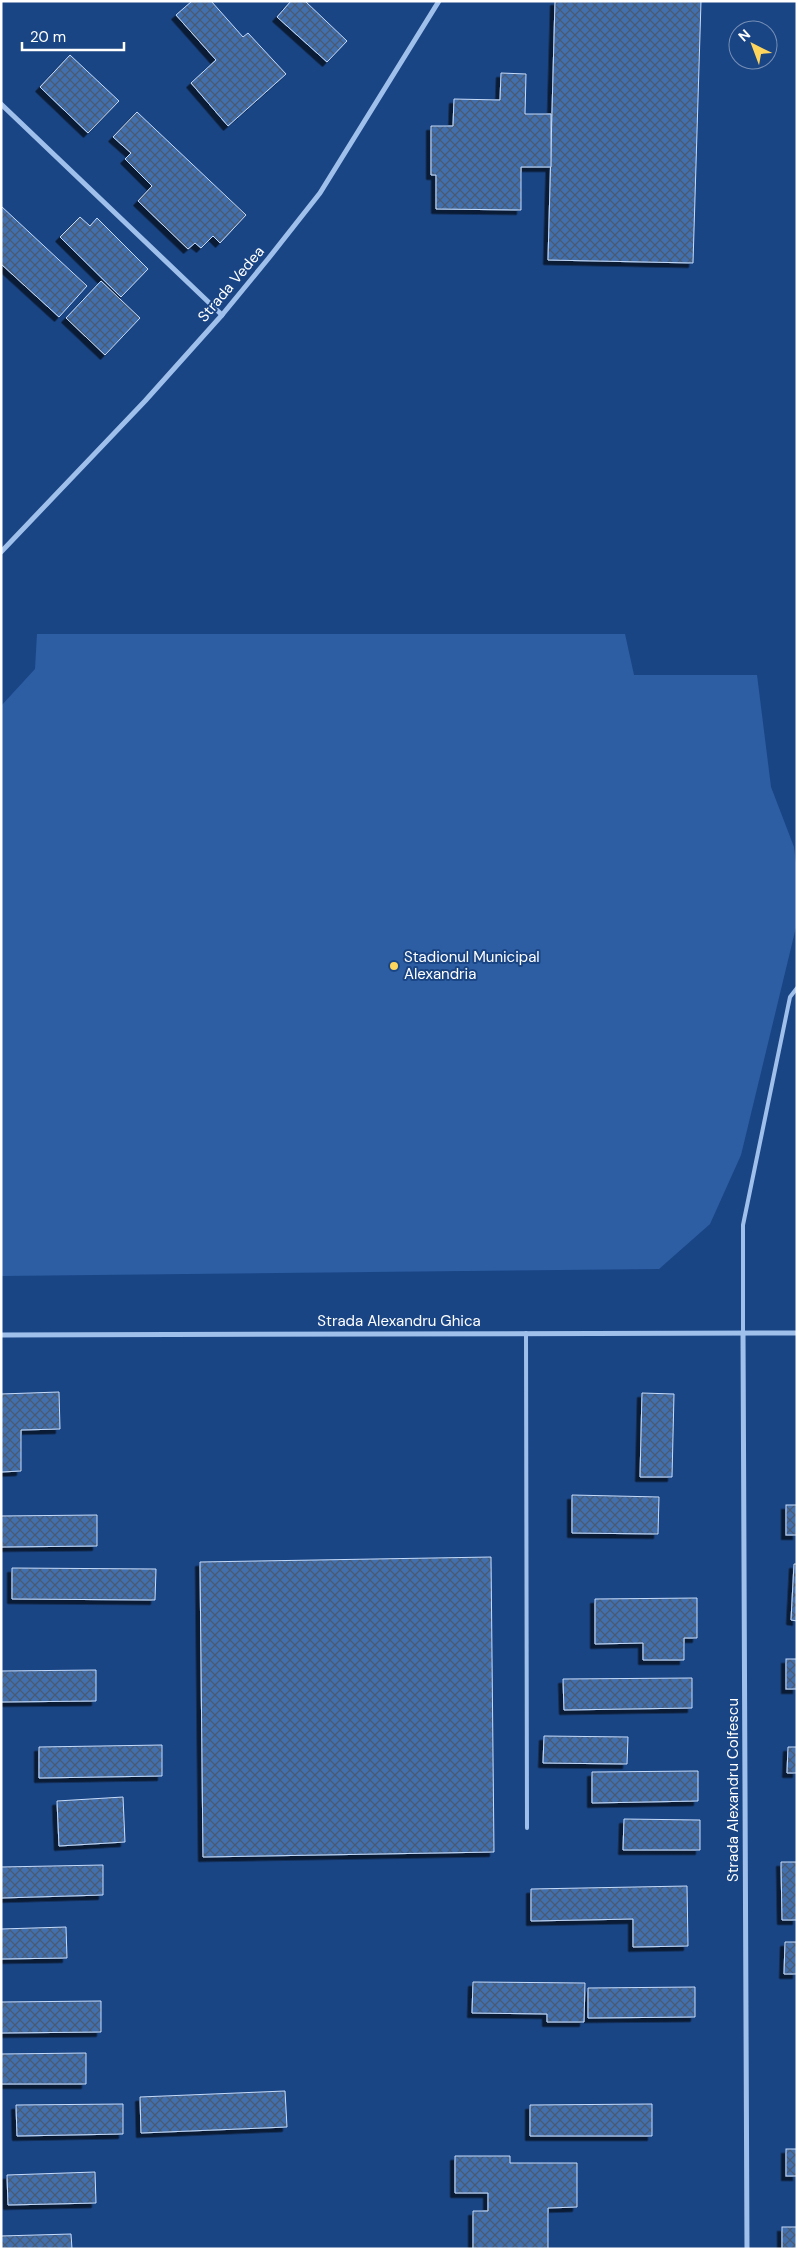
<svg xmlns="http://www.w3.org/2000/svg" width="798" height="2250" font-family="'DM Sans',sans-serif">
	<defs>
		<pattern id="building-cross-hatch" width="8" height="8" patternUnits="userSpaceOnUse" patternTransform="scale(1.25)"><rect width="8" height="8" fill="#436fae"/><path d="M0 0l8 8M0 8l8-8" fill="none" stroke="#485a73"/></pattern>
		<filter id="shadow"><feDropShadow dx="-4.5" dy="4.5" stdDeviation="0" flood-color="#0009"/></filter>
	</defs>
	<rect width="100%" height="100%" fill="#1a4585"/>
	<polygon fill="#2d5ea3" points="37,634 625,634 634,675 757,675 771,787 794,847 797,871 797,923 741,1155 710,1224 659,1269 1,1276 1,706 35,669"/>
	<g fill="url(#building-cross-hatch)" stroke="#c5dbf9" filter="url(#shadow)">
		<polygon points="192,1 211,1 243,37 248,33 286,74 228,126 191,83 216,60 176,15"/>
		<polygon points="291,1 305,1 347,41 327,62 277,17"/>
		<polygon points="555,1 701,1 693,263 548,260"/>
		<polygon points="70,55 119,101 88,133 40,87"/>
		<polygon points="501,73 526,74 525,114 551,114 551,167 521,167 521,210 436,209 436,175 431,175 431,126 453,126 454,99 500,100"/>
		<polygon points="137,112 246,215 220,243 213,236 201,248 195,243 188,249 138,201 152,186 125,159 131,153 113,137"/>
		<polygon points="1,206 87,286 59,317 1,264"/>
		<polygon points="80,217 90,226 97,218 148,269 121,297 60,237"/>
		<polygon points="101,281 140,318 105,355 66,318"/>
		<polygon points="59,1392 60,1429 21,1430 21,1471 1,1472 1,1394"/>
		<polygon points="642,1393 674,1394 672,1477 640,1477"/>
		<polygon points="572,1495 659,1497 658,1534 572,1533"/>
		<rect x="786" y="1505" width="11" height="30"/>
		<polygon points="97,1515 97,1546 1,1547 1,1516"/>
		<polygon points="491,1557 494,1852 203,1857 200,1562"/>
		<polygon points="794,1564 797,1564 797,1621 791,1620"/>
		<polygon points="12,1568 156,1569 155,1600 12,1599"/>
		<polygon points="697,1598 697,1638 684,1638 684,1660 643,1660 643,1643 595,1644 595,1599"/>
		<rect x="786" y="1659" width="11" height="30"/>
		<polygon points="96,1670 96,1701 1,1702 1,1671"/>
		<polygon points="692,1678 692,1708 564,1710 563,1679"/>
		<polygon points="544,1736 628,1737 627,1764 543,1763"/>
		<polygon points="162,1745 162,1776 39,1778 39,1747"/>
		<polygon points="788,1747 797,1747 797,1773 787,1773"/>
		<polygon points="698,1771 698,1801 592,1803 592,1772"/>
		<polygon points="123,1797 125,1842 59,1846 57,1801"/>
		<polygon points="624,1819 700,1820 700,1850 623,1850"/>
		<polygon points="781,1862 797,1862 797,1920 782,1920"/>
		<polygon points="103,1865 103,1895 1,1898 1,1867"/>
		<polygon points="687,1886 688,1946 633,1947 633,1919 531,1921 531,1889"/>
		<polygon points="66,1927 67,1958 1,1959 1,1929"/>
		<polygon points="785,1942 797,1942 797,1974 784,1974"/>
		<polygon points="473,1982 585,1983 584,2022 547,2022 547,2014 472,2013"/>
		<polygon points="695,1987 695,2017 588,2018 588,1988"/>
		<polygon points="101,2001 101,2032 1,2033 1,2002"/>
		<polygon points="86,2053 86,2084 1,2084 1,2054"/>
		<polygon points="285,2091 287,2127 141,2133 140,2097"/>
		<polygon points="123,2104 123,2134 17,2136 16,2105"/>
		<polygon points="652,2104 652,2136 530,2136 530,2105"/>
		<rect x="786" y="2149" width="11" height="27"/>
		<polygon points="455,2156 510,2156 510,2163 577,2163 577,2207 548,2208 548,2249 473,2249 473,2211 488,2211 488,2193 455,2193"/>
		<polygon points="95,2172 96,2203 8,2205 7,2175"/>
		<rect x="782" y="2227" width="15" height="22"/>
		<polygon points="71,2234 72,2249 1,2249 1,2236"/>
	</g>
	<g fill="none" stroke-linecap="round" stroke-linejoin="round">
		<g stroke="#a0c0ec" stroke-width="4">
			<polyline points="743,1332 743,1225 790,997 797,988"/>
			<polyline points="526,1333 527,1828"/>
		</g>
		<g stroke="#a0c0ec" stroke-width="5">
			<polyline points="1,104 222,315"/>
			<polyline points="1,552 145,401 222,315 268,259 320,193 439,1"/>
			<polyline points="743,1332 747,2249"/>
			<polyline points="1,1335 797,1333"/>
		</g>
	</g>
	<circle fill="#fed55c" stroke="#1a4585" stroke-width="2" cx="394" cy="966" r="5"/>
	<g text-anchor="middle" stroke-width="4" stroke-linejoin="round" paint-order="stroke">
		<g font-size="15" fill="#fff" stroke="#1a4585">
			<text transform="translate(231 284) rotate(-50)" y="5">Strada Vedea</text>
			<text x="399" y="1326">Strada Alexandru Ghica</text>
			<text transform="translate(733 1790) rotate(-90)" y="5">Strada Alexandru Colfescu</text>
		</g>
		<g font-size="15" fill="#fff" stroke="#1a4585" text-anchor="start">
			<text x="404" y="962">Stadionul Municipal<tspan x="404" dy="17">Alexandria</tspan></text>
		</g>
	</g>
	<rect width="798" height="2250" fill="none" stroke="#ffffff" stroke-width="5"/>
	<g transform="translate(753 45) rotate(318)"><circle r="24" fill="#1a4585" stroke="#768fb6"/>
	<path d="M0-4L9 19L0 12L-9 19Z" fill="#fed55c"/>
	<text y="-8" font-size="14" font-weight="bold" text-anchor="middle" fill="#ffffff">N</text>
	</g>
	<path d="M22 42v8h102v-8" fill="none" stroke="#ffffff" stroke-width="2.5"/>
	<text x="30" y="42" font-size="15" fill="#ffffff" stroke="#1a4585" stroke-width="4" paint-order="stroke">20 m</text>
</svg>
